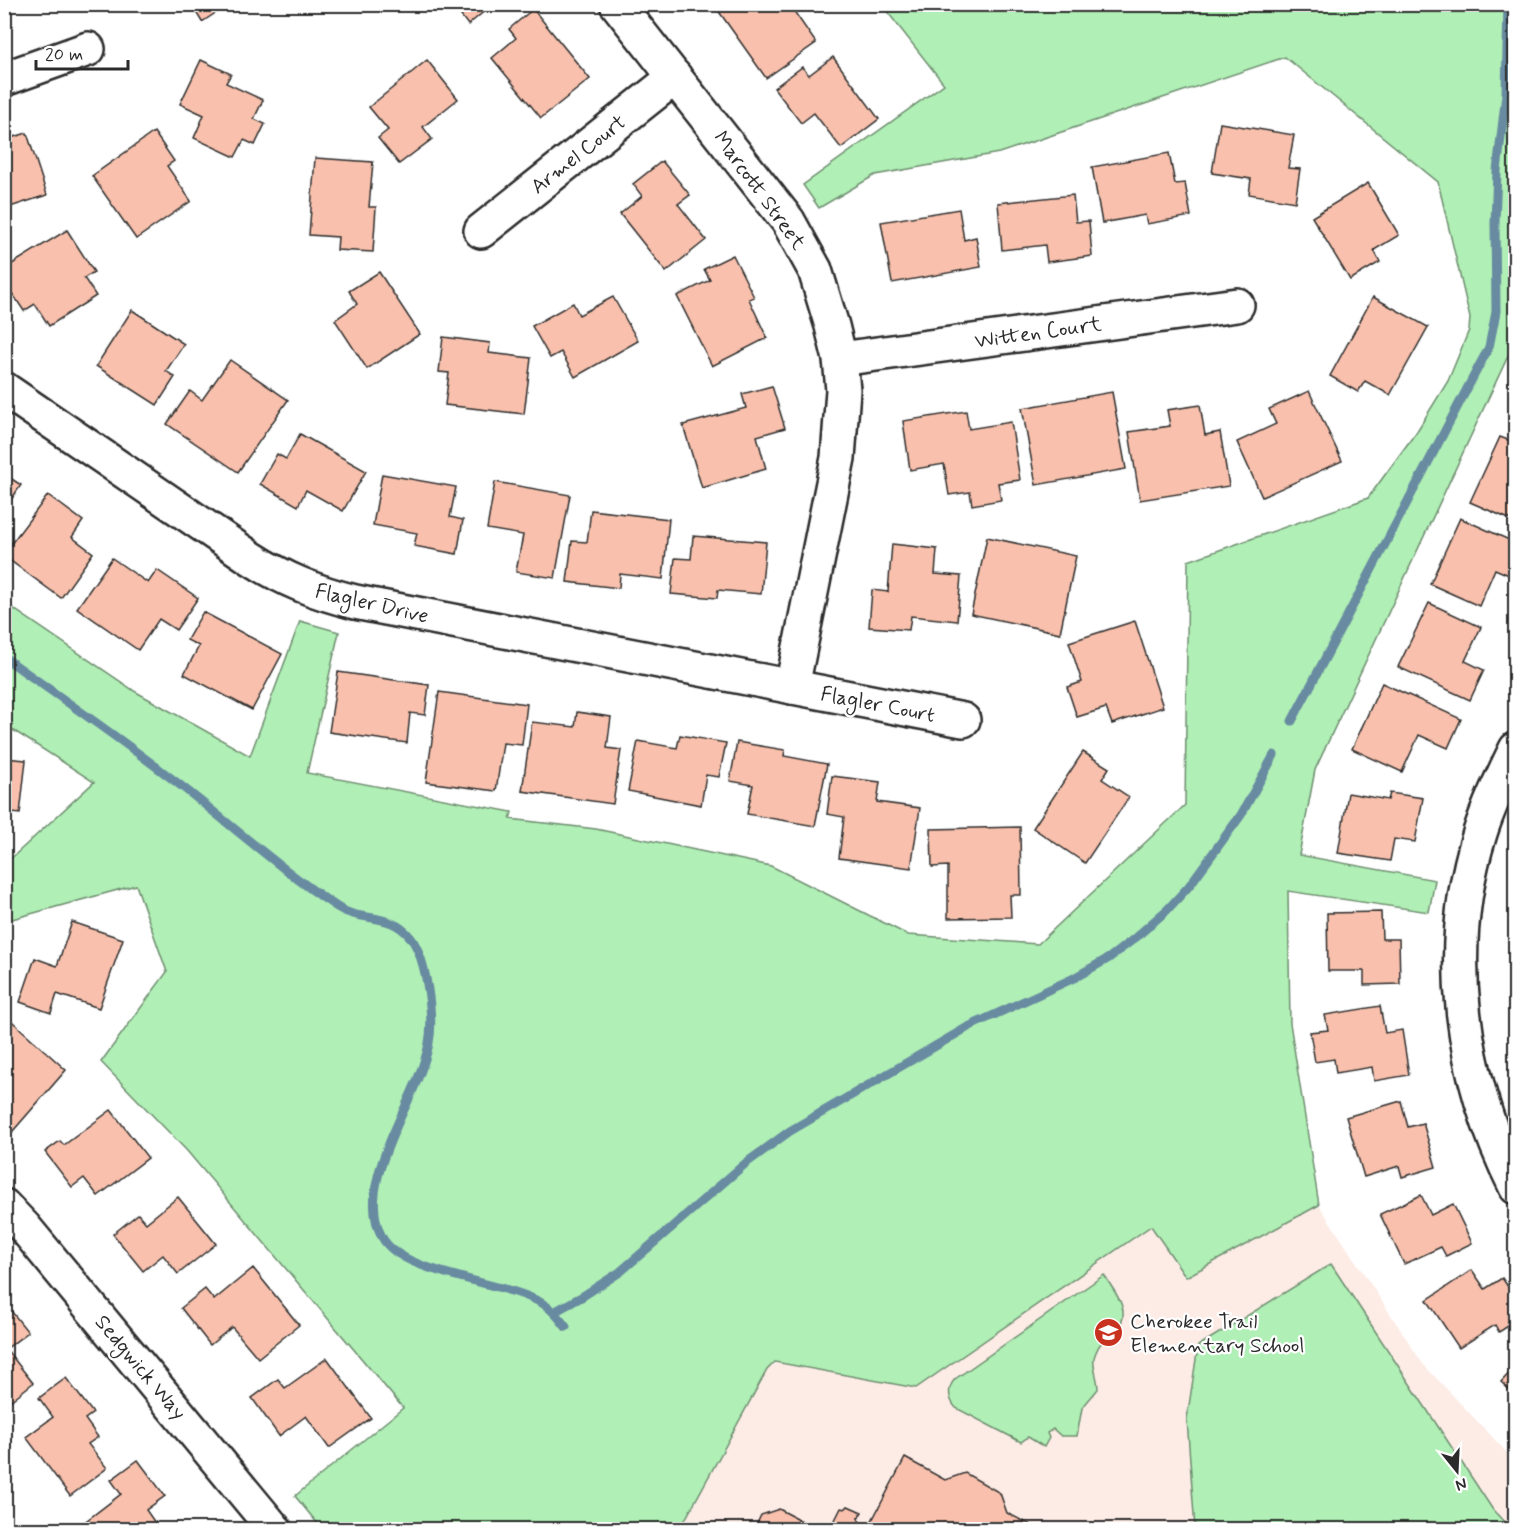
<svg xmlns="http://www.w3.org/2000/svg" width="1520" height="1534" font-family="Mynerve,sans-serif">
	<rect width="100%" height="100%" fill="#fff"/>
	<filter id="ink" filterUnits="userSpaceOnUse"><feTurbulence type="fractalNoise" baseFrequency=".0167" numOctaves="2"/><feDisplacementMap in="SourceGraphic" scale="12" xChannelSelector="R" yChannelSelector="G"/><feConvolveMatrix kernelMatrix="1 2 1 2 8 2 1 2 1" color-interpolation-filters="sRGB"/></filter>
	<g filter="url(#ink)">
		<polygon fill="#fdece6" points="1095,1142 1186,1277 1319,1205 1423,1364 1515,1461 1515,1529 680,1530 767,1370"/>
		<g fill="#b0efb5" stroke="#6e8d70" stroke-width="1.5">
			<polygon points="1213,5 1515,5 1515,341 1315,770 1299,855 1435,880 1429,912 1288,891 1290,1023 1319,1205 1186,1277 1151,1226 916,1388 775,1362 767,1370 680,1529 322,1529 295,1496 403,1408 187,1151 101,1062 167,972 136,885 5,921 5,864 94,782 5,725 5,603 136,692 250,756 300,621 339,632 307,773 512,812 510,819 596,829 771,866 908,935 1038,944 1185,805 1188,561 1368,498 1417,431 1448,381 1469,330 1470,318 1438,182 1285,57 999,153 875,175 819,208 803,185 944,84 882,5"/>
			<polygon points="1331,1264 1493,1510 1511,1529 1195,1529 1187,1419 1198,1346"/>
			<path d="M1104,1275C1115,1293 1135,1314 1114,1331C1107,1337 1099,1343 1096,1352C1090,1364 1098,1376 1098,1389L1082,1408L1077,1436H1061L1053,1429L1047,1433L1049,1438L1044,1447L1028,1437L1021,1442L956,1408C948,1399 947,1388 955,1379Z"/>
		</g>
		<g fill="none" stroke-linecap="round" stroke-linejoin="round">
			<g stroke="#678ba1" stroke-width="9">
				<path d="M4,657C58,696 114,734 167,775C224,818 277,867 337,907C361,923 390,911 411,938C427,960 434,1017 429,1043C419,1100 352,1180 382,1237C402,1276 506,1280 545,1305C554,1311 560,1319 566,1327"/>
				<polyline points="1292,721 1489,347 1496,312 1495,223 1497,171 1506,94 1508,4"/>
				<polyline points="554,1312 583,1296 620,1272 746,1163 790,1131 968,1027 1074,978 1109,958 1135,938 1167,910 1189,886 1241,815 1274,755"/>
			</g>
		</g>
		<g fill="#f9c1ad" stroke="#2b2b2b" stroke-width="1.5">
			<polygon points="191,4 229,4 202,22"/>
			<polygon points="452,4 493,4 468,25"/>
			<polygon points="717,4 789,4 816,43 766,78 715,6"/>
			<polygon points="533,9 590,79 541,118 492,58 516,38 509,29"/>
			<polygon points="833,57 879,119 841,148 814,113 801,123 774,88 802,67 809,75"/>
			<polygon points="201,60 231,74 226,83 263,100 254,119 265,124 255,145 244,140 235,157 194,138 204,115 180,104"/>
			<polygon points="427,60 458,99 423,127 432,139 399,164 378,138 388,130 369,107"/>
			<polygon points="1220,123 1294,135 1288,168 1300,169 1295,202 1249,194 1251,179 1212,173"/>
			<polygon points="154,132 174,161 167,166 191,201 136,239 92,176"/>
			<polygon points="27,133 47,195 4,209 4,140"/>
			<polygon points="1169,153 1175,184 1185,183 1191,216 1147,224 1145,215 1102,223 1092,167"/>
			<polygon points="315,158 373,162 369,207 376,207 373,252 337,250 338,237 309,235"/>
			<polygon points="662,161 690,195 678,204 706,240 666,272 620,214 642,196 633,184"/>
			<polygon points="1368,183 1399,235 1374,250 1380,262 1350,280 1312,217"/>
			<polygon points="1073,195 1076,222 1089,221 1092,256 1047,262 1045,245 1002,250 998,203"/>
			<polygon points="959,209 964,240 976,237 981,267 892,283 881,222"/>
			<polygon points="67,230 94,272 84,278 96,296 49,326 35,304 24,311 4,281 4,269"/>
			<polygon points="733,255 754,297 749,299 767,338 712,366 677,296 710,280 704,269"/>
			<polygon points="379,272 420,334 367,369 335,320 357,304 349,291"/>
			<polygon points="613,297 638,341 575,377 561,352 550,358 532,326 573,303 579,315"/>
			<polygon points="1373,297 1428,327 1390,395 1365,381 1358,392 1330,376"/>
			<polygon points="132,310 184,344 166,371 175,377 157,405 96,366"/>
			<polygon points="443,337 490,343 489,353 531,358 524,414 445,405 449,373 439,372"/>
			<polygon points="230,360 288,400 238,472 167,424 190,391 202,400"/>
			<polygon points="772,386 785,428 757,436 766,469 702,488 683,425 746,408 742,394"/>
			<polygon points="1309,391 1342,461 1262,497 1237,442 1276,424 1269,409"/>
			<polygon points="1112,392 1126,469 1036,485 1022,408"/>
			<polygon points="1516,404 1516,422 1509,419"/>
			<polygon points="1200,405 1205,435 1220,432 1229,486 1140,500 1129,432 1170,426 1167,410"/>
			<polygon points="966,411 969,429 1011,422 1020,480 998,483 1001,500 972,505 970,492 949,495 944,464 910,470 903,421"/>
			<polygon points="300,434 366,471 343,511 306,490 298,506 260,484 277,454 286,459"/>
			<polygon points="1500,437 1516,443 1516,522 1470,502"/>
			<polygon points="4,474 21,485 4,510"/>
			<polygon points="382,474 456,487 450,517 463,520 457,554 414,546 417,533 373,525"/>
			<polygon points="495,482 570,495 555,578 516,572 523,535 487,529"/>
			<polygon points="48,495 83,521 72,537 93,553 61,598 4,556 4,553"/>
			<polygon points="591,510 669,519 663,579 620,574 619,588 567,582 572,541 587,542"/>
			<polygon points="1460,518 1516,543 1516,578 1495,569 1479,606 1430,584"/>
			<polygon points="693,536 766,542 761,594 718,590 717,598 671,594 675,558 691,559"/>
			<polygon points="987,537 1076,556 1060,633 971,614"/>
			<polygon points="892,544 937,549 935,574 961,576 957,621 911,616 909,630 869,627 872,590 888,592"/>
			<polygon points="112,558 148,583 157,570 198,598 176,630 159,619 138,650 77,608"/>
			<polygon points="1429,603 1481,627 1465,661 1484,670 1470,700 1398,667"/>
			<polygon points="203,612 282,654 252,710 184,674 199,646 187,640"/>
			<polygon points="1135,621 1163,707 1112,724 1106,708 1077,717 1067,687 1082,682 1069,642"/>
			<polygon points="338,672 429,685 425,715 410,713 407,743 329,732"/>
			<polygon points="1382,683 1461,719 1448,748 1419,735 1402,772 1352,749"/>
			<polygon points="439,692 527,704 522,745 503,743 496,791 426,782"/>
			<polygon points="577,712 611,717 607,748 621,750 613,804 522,791 532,722 575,727"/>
			<polygon points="680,735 726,743 719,777 706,775 701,805 628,791 638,741 677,748"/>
			<polygon points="737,742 785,750 784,756 827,764 815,826 747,814 753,785 730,781"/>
			<polygon points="1083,752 1109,768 1102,779 1129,797 1085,863 1033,828"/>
			<polygon points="4,758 26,760 20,814 4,812"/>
			<polygon points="832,776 880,782 877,802 920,808 911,868 839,858 844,817 827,814"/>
			<polygon points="1348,793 1388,800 1390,793 1423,798 1415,842 1394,839 1390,861 1338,853"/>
			<polygon points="1020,827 1021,895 1010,895 1011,917 948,918 948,866 932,867 931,829"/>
			<polygon points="1381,912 1382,939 1399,939 1400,984 1364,985 1364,971 1328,971 1327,913"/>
			<polygon points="72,922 123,939 99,1008 57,994 51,1013 20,1002 35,958 57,966"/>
			<polygon points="1380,1006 1385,1033 1402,1030 1409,1075 1374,1081 1372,1067 1336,1073 1334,1059 1315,1062 1310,1032 1328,1030 1325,1015"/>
			<polygon points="4,1014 66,1070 6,1139 4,1138"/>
			<polygon points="1401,1101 1408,1127 1423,1123 1436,1167 1402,1177 1399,1166 1364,1177 1346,1117"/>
			<polygon points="111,1110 148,1158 98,1196 84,1178 72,1187 45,1152 60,1141 64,1145"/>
			<polygon points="1421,1195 1431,1215 1453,1204 1472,1243 1446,1256 1441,1247 1404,1264 1380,1214"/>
			<polygon points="178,1197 216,1244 178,1274 163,1255 143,1271 113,1234 138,1214 146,1223"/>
			<polygon points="253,1268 299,1325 258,1358 232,1327 210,1345 181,1308 205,1289 214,1300"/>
			<polygon points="1472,1270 1485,1289 1502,1278 1516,1298 1516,1321 1499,1332 1495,1325 1459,1348 1427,1300"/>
			<polygon points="4,1302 28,1332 6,1349 33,1383 4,1406"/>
			<polygon points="327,1358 371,1418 329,1448 306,1416 279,1436 252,1398 278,1379 285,1388"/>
			<polygon points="1516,1366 1516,1396 1501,1382"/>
			<polygon points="66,1378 93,1413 85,1419 98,1437 88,1444 107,1468 70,1496 26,1437 53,1417 39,1398"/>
			<polygon points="905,1458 945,1480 965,1473 1000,1493 1007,1513 1033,1526 1034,1530 841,1530 840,1524 834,1522 841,1508 845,1509 848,1506 862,1512 858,1518 861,1524 868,1528"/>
			<polygon points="138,1460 165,1496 146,1510 160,1530 86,1530 82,1524 121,1494 111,1480"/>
			<polygon points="779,1509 819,1530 754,1530 761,1515"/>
		</g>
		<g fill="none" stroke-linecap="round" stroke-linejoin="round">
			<defs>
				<g id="minor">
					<polyline points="617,4 788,221 815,270 832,326 840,359 843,390 838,458 792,687"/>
					<polyline points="4,79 88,49"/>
					<polyline points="481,231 675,77"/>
					<polyline points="840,359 1237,305"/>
					<path d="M4,389L251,558C285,580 315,592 355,602L963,720"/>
					<path d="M1516,749C1503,776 1489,804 1480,833C1443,950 1461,1078 1516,1187"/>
					<polyline points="4,1206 25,1228 275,1530"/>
				</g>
			</defs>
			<use href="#minor" stroke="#2b2b2b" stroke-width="38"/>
			<use href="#minor" stroke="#fff" stroke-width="33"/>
		</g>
	</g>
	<defs>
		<symbol id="school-disc" viewBox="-11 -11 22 22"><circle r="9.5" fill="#c8321e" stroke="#fff"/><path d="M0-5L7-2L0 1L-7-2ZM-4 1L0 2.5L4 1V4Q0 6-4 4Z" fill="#fff"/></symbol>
	</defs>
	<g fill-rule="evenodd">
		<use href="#school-disc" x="1092" y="1316" width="33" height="33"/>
	</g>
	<g text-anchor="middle" stroke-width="4.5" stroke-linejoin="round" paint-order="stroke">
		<g font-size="21" fill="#2b2b2b" stroke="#fff">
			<text transform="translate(578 154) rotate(-38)" y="7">Armel Court</text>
			<text transform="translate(760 190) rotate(54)" y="7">Marcott Street</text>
			<text transform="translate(1038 332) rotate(-8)" y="7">Witten Court</text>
			<text transform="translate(372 603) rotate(13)" y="7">Flagler Drive</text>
			<text transform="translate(878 704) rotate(11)" y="7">Flagler Court</text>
			<text transform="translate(141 1367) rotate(50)" y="7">Sedgwick Way</text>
		</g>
		<g font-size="21" fill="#2b2b2b" stroke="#fff" text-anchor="start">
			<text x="1130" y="1328">Cherokee Trail<tspan x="1130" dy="24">Elementary School</tspan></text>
		</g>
	</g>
	<rect width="1520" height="1534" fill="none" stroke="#fff" stroke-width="24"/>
	<rect x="12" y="12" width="1496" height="1510" fill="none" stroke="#2b2b2b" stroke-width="2" filter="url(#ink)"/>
	<g transform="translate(1457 1471) rotate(162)" stroke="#ffffff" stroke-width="4.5" paint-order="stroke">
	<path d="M0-4.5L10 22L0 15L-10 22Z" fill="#2b2b2b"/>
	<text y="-9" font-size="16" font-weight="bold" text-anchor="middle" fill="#2b2b2b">N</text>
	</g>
	<path d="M36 60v9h92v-9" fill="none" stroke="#2b2b2b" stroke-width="3"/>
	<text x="45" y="60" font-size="18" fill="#2b2b2b" stroke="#ffffff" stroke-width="4.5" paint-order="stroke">20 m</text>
</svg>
